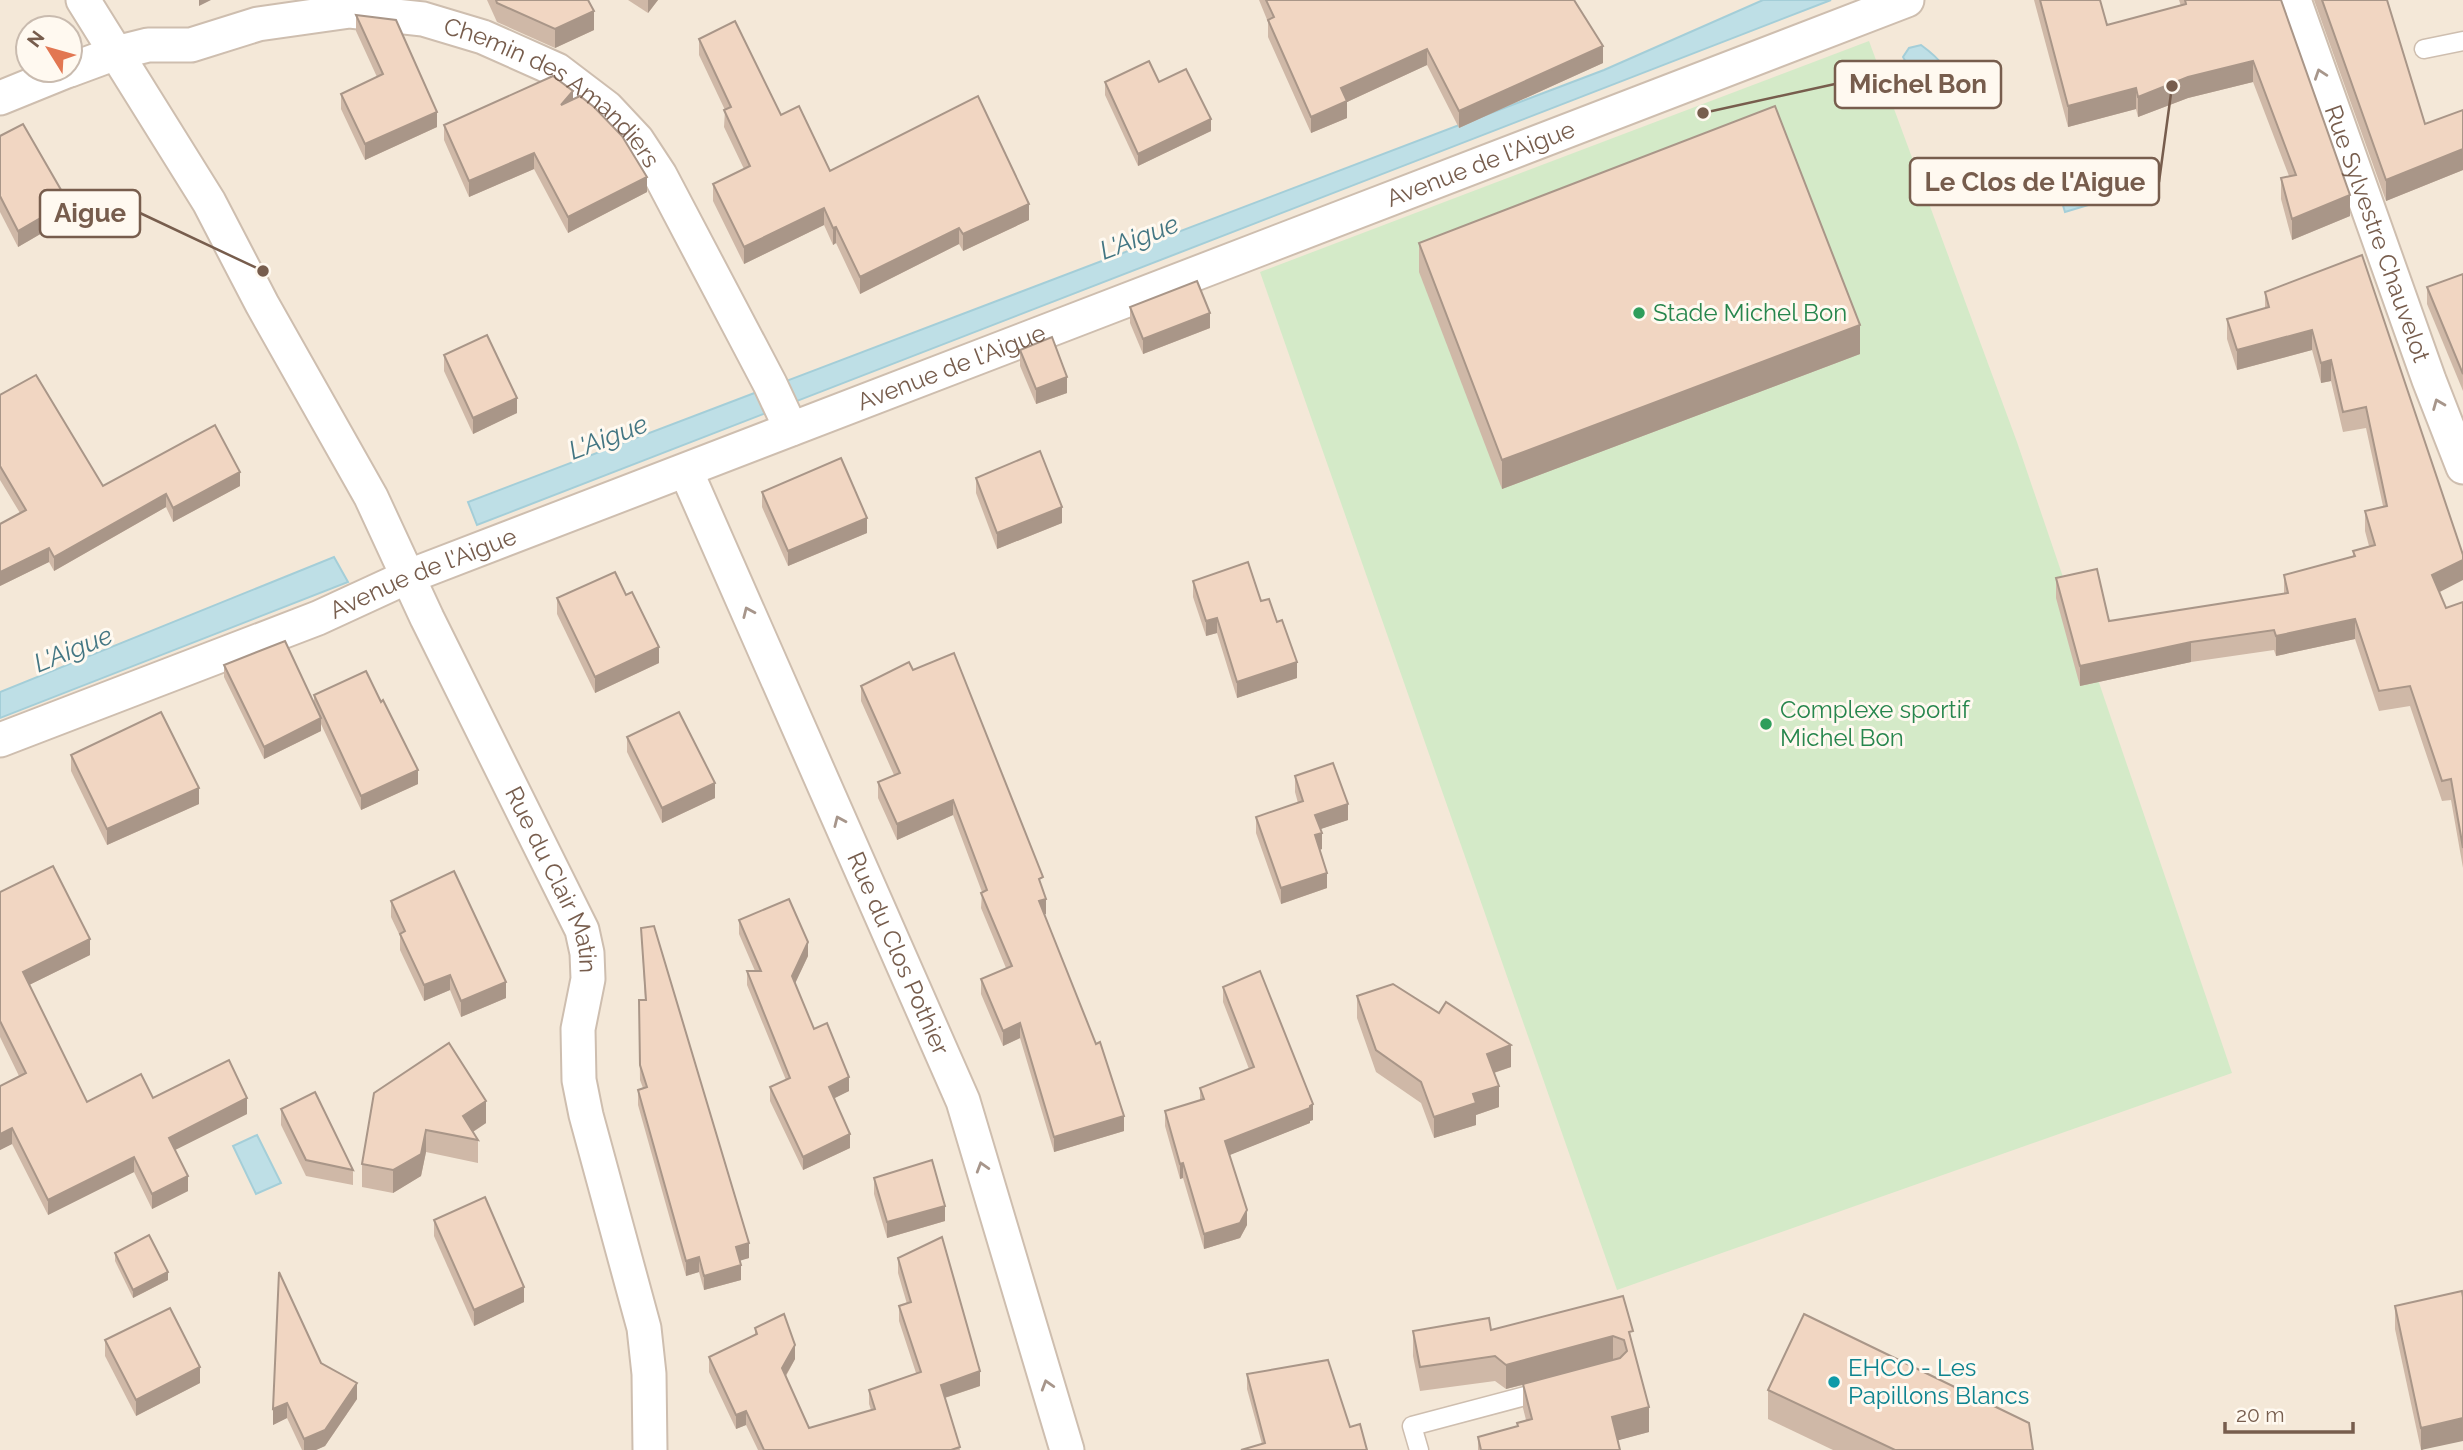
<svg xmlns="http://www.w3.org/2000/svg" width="2463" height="1450" font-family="Raleway,sans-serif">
	<rect width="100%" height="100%" fill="#fcf6ea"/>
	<path fill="#f4e8d8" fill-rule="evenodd" d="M0,0H2463V1450H0ZM28,28H70V70H28Z"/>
	<polygon fill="#d4eac8" points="1869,41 2017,442 2232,1073 1617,1290 1260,272"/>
	<g fill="#bedfe6" stroke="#a4ced8" stroke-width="2">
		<polygon points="1763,0 1831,0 477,525 468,502 1604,70"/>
		<path d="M1921,45C1940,59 1950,67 1942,92L1925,97C1905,85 1914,74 1903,57L1909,48Z"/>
		<polygon points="2111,172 2118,196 2065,212 2058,189"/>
		<polygon points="334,557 348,582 0,718 0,692"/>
		<polygon points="257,1135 281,1183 256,1194 233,1146"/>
	</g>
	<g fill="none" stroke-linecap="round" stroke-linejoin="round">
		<defs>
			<g id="lane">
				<polyline points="2424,49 2463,41"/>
				<polyline points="1419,1450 1412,1426 1544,1391"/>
			</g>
			<g id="street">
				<path id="s1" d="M83,0L209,202L262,304L371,497L427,618L582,930L587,953L588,979L578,1029L579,1080L586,1115L644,1328L649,1374L650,1450"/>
				<path id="s2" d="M2294,0L2429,380L2463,467"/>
				<path id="s3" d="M70,70L116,53L148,45H191L258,24L350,11L423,19L483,37L557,70L607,108L637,140L660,175L770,384L791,429"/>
				<polyline points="0,98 69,70"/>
				<path id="s4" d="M686,471L963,1101L1067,1450"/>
				<path id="s5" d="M0,740L318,618L407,577L1907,0"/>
			</g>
		</defs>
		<use href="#lane" stroke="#cebeaf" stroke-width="21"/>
		<use href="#street" stroke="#cebeaf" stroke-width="37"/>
		<use href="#lane" stroke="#fff" stroke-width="18"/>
		<use href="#street" stroke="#fff" stroke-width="33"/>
	</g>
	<g fill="#cfb8a7">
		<polygon points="487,0 588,0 594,30 555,48 497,22"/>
		<polygon points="628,0 658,0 648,13"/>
		<polygon points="1259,0 1575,0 1603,63 1459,128 1427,65 1347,102 1347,118 1311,133 1268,37 1268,22"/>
		<polygon points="2034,0 2100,0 2107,25 2181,6 2179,0 2281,0 2350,216 2292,240 2281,199 2281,178 2289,176 2253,82 2188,98 2138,117 2136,109 2068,127"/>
		<polygon points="2314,0 2387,0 2425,124 2463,110 2463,170 2386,201"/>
		<polygon points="356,15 437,127 365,160 341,109 341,94 377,77 356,31"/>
		<polygon points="699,39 781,115 830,171 1029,220 963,251 959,244 860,294 836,243 833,245 824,225 744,264 713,201 713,184 744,169 724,127 725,110 699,55"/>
		<polygon points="1105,82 1211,131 1138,166 1105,95"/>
		<polygon points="573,100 647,192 568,233 534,169 469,197 444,140 444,125"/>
		<polygon points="0,136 68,218 18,247 0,212"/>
		<polygon points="1419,243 1860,354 1502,489 1419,272"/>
		<polygon points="2362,255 2439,592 2446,608 2463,602 2463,868 2451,800 2442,801 2410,706 2379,711 2355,639 2276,656 2274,650 2191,662 2080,686 2056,598 2056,578 2109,621 2284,594 2284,575 2353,557 2353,551 2369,546 2365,531 2365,511 2383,506 2366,428 2343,432 2331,381 2321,383 2312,350 2237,370 2227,339 2227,319 2265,308 2265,292"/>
		<polygon points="2463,274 2463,391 2427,304 2427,287"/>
		<polygon points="1130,307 1210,328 1143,354 1130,323"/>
		<polygon points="1020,350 1067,393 1036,404 1020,366"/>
		<polygon points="444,355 517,413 473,434 444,371"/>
		<polygon points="0,395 103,486 240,486 173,522 166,507 54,571 49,562 0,586 0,524 20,513 0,480"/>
		<polygon points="976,478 1062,523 997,549 976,493"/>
		<polygon points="762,492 867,533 788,566 762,507"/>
		<polygon points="1193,581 1261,601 1277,622 1297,678 1237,698 1217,633 1206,636 1193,597"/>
		<polygon points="557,598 659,663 595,693 557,614"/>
		<polygon points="224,665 314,704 314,695 418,784 361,810 321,724 321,731 264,759 224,677"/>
		<polygon points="913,670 1043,889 1046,914 1044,914 1124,1131 1054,1152 1020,1038 1003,1046 981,994 981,979 1006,968 981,908 982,892 953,815 897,840 878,798 878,782 894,775 861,701 861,686"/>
		<polygon points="627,737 715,798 662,823 627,752"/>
		<polygon points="71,755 199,804 107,845 71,771"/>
		<polygon points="1295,776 1348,820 1320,829 1322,849 1320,850 1327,888 1281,904 1256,833 1256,817 1298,803 1295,792"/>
		<polygon points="0,892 90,955 29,985 87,1102 153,1098 247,1114 175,1150 188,1191 152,1209 134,1172 48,1215 12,1144 0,1150 0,1086 19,1076 0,1037"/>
		<polygon points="391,901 506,998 461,1017 450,990 424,1001 400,950 400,936 391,917"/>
		<polygon points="739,920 808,956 795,983 814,1029 849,1091 834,1098 850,1148 803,1170 770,1101 770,1087 786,1080 747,985 747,971 755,971 739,934"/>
		<polygon points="641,928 749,1258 740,1260 741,1280 704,1290 699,1272 686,1276 638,1105 638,1090 643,1088 640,1080 639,1000 645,1000"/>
		<polygon points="1223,987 1313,1120 1310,1121 1310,1123 1229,1155 1247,1225 1240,1238 1204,1249 1183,1178 1180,1179 1165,1126 1165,1111 1200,1100 1200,1088 1249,1069 1223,1002"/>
		<polygon points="1357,996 1511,1067 1494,1073 1499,1107 1476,1115 1476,1125 1434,1138 1421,1103 1376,1072 1357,1018"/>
		<polygon points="374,1093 486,1123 473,1132 478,1140 478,1163 426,1152 421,1176 393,1193 362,1187 362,1164"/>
		<polygon points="281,1109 353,1170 353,1185 306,1176 281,1125"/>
		<polygon points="874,1178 945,1221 887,1238 874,1194"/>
		<polygon points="434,1220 524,1302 474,1326 434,1236"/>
		<polygon points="115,1253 168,1280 133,1298 115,1261"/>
		<polygon points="898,1258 980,1386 945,1398 960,1450 758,1450 746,1425 736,1429 709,1372 709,1357 755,1335 755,1328 795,1359 786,1376 809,1428 871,1410 869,1404 869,1390 916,1373 899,1321 899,1306 907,1304 898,1273"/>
		<polygon points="2462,1291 2423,1450 2421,1450 2395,1329 2395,1306"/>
		<polygon points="1623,1296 1649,1432 1618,1440 1620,1450 1478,1450 1478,1437 1517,1427 1517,1423 1526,1420 1523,1408 1523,1385 1506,1389 1495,1381 1420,1391 1413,1356 1413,1331 1491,1330"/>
		<polygon points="105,1340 200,1383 136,1416 105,1356"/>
		<polygon points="321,1363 357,1399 325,1446 316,1450 302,1450 287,1418 273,1425 273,1409"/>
		<polygon points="1247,1374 1350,1427 1262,1444 1247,1389"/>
		<polygon points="1768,1390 2033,1450 1833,1450 1768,1419"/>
	</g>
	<g fill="#a99688">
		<polygon points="199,0 211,0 199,6"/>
		<polygon points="648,0 658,0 648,13"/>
		<polygon points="594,11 594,30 555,48 555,29"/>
		<polygon points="1603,46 1603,63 1459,128 1459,111"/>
		<polygon points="1427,49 1427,65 1347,102 1347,118 1311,133 1311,117 1341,88"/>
		<polygon points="2253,61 2253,82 2188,98 2138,117 2138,97 2188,77"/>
		<polygon points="2136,88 2136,109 2068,127 2068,106"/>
		<polygon points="573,91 573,106 561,105"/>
		<polygon points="437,112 437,127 365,160 365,144"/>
		<polygon points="1211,119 1211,131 1138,166 1138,154"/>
		<polygon points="2463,149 2463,170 2386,201 2386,180"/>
		<polygon points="534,153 534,169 469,197 469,181"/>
		<polygon points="647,177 647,192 568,233 568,217"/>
		<polygon points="2350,195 2350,216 2292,240 2292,219"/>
		<polygon points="68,202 68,218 18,247 18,231"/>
		<polygon points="1029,204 1029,220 963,251 963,234"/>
		<polygon points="824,208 824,225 744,264 744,247"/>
		<polygon points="836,227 836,243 833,245 833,228"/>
		<polygon points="959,228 959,244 860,294 860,277"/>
		<polygon points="1210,313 1210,328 1143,354 1143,339"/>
		<polygon points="1860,325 1860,354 1502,489 1502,460"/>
		<polygon points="2312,330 2312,350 2237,370 2237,350"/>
		<polygon points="2331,360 2331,381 2321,383 2321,363"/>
		<polygon points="1067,377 1067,393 1036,404 1036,389"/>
		<polygon points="517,398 517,413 473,434 473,418"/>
		<polygon points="240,472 240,486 173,522 173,508"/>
		<polygon points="166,494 166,507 54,571 54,557"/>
		<polygon points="1062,507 1062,523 997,549 997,533"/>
		<polygon points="867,518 867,533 788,566 788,551"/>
		<polygon points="49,548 49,562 0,586 0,572"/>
		<polygon points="2463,560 2463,580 2432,596 2432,575"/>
		<polygon points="1217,618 1217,633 1206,636 1206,621"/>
		<polygon points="2355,619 2355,639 2276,656 2276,636"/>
		<polygon points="2191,642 2191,662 2080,686 2080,666"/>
		<polygon points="659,647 659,663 595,693 595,677"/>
		<polygon points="1297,662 1297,678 1237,698 1237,682"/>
		<polygon points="321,718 321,731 264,759 264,747"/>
		<polygon points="418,770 418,784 361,810 361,796"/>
		<polygon points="715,783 715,798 662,823 662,808"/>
		<polygon points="199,788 199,804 107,845 107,829"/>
		<polygon points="953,800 953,815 897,840 897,824"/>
		<polygon points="1348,804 1348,820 1315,831 1315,815"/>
		<polygon points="1322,833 1322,849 1315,851 1315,835"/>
		<polygon points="1327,873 1327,888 1281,904 1281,888"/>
		<polygon points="1046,899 1046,914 1039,917 1039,901"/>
		<polygon points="90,939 90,955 23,988 23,972"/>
		<polygon points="808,942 808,956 792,990 792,976"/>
		<polygon points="450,975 450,990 424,1001 424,985"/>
		<polygon points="506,982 506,998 461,1017 461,1001"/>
		<polygon points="1020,1023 1020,1038 1003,1046 1003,1031"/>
		<polygon points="1511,1045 1511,1067 1487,1075 1487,1054"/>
		<polygon points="849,1077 849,1091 829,1101 829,1087"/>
		<polygon points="1499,1086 1499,1107 1476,1115 1476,1125 1434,1138 1434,1117 1473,1094"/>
		<polygon points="247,1098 247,1114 169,1153 169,1138"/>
		<polygon points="486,1101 486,1123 465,1137 463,1116"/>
		<polygon points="1313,1104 1313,1120 1310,1121 1310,1123 1225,1157 1225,1141"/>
		<polygon points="1124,1116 1124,1131 1054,1152 1054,1137"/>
		<polygon points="12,1128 12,1144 0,1150 0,1134"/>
		<polygon points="426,1130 426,1152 421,1176 393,1193 393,1170"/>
		<polygon points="850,1134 850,1148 803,1170 803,1157"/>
		<polygon points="134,1157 134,1172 48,1215 48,1200"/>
		<polygon points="1183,1163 1183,1178 1180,1179 1180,1164"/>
		<polygon points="188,1176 188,1191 152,1209 152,1194"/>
		<polygon points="945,1206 945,1221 887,1238 887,1222"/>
		<polygon points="1247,1210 1247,1225 1240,1238 1204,1249 1204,1234"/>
		<polygon points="749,1243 749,1258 736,1262 736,1247"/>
		<polygon points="699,1257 699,1272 686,1276 686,1261"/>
		<polygon points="741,1265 741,1280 704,1290 704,1276"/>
		<polygon points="168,1272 168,1280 133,1298 133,1290"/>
		<polygon points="524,1287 524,1302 474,1326 474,1310"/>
		<polygon points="1613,1336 1613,1361 1506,1389 1506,1365"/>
		<polygon points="795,1345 795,1359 782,1382 782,1368"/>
		<polygon points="200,1367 200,1383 136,1416 136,1400"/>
		<polygon points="980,1371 980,1386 941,1399 941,1385"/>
		<polygon points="357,1383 357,1399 325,1446 316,1450 304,1450 304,1439"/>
		<polygon points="287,1403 287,1418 273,1425 273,1409"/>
		<polygon points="1649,1407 1649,1432 1612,1442 1612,1417"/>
		<polygon points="746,1411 746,1425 736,1429 736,1415"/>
		<polygon points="2463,1418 2463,1441 2421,1450 2421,1428"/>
	</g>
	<g fill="#f1d6c2" stroke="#a99688" stroke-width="2">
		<polygon points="496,0 588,0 594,11 555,29 497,3"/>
		<polygon points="1266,0 1574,0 1603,46 1459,111 1427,49 1341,88 1347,101 1311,117 1268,20 1274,17"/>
		<polygon points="2040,0 2100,0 2107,25 2186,4 2185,0 2281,0 2350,195 2292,219 2281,178 2296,175 2253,61 2188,77 2138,97 2136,88 2068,106"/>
		<polygon points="2322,0 2387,0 2425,124 2463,110 2463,149 2386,180"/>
		<polygon points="356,15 396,20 437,112 365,144 341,94 383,74"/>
		<polygon points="735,21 781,115 799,106 830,171 978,96 1029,204 963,234 959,228 860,277 836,227 833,228 824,208 744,247 713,184 750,166 724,110 731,107 699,39"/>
		<polygon points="1149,61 1159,82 1186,69 1211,119 1138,154 1105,82"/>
		<polygon points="553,76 573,91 561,105 580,96 594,107 622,136 647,177 568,217 534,153 469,181 444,125"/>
		<polygon points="1775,106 1860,325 1502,460 1419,243"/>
		<polygon points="23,124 68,202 18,231 0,196 0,136"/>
		<polygon points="2362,255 2463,555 2463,560 2432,575 2446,608 2463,602 2463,848 2451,779 2442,781 2410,686 2379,691 2355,619 2276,636 2274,630 2191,642 2080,666 2056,578 2097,569 2109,621 2288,593 2284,575 2355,556 2353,551 2375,545 2365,511 2387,506 2366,407 2343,412 2331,360 2321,363 2312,330 2237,350 2227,319 2269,307 2265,292"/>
		<polygon points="2463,274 2463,374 2427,287"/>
		<polygon points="1197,281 1210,313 1143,339 1130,307"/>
		<polygon points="487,335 517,398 473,418 444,355"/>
		<polygon points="1052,337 1067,377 1036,389 1020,350"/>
		<polygon points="36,375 103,486 215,425 240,472 173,508 166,494 54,557 49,548 0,572 0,524 26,510 0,466 0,395"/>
		<polygon points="1040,451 1062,507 997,533 976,478"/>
		<polygon points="841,458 867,518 788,551 762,492"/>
		<polygon points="1248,562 1261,601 1269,599 1277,622 1282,620 1297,662 1237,682 1217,618 1206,621 1193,581"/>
		<polygon points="615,572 626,595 632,592 659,647 595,677 557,598"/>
		<polygon points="285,641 321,718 264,747 224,665"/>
		<polygon points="954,653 1043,877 1039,879 1046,899 1039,901 1096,1044 1100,1042 1124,1116 1054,1137 1020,1023 1003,1031 981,979 1012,966 981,893 987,890 953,800 897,824 878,782 900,773 861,686 909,662 913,670"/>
		<polygon points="366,671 381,702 383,700 418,770 361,796 314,695"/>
		<polygon points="161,712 199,788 107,829 71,755"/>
		<polygon points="679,712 715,783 662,808 627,737"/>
		<polygon points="1333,763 1348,804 1315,815 1322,833 1315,835 1327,873 1281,888 1256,817 1303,801 1295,776"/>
		<polygon points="53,866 90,939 23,972 87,1102 141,1074 153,1098 229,1060 247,1098 169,1138 188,1176 152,1194 134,1157 48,1200 12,1128 0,1134 0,1086 26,1073 0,1021 0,892"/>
		<polygon points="454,871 506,982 461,1001 450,975 424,985 400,934 405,931 391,901"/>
		<polygon points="789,899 808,942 792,976 814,1029 827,1023 849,1077 829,1087 850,1134 803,1157 770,1087 790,1078 747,971 761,971 739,920"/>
		<polygon points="654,926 749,1243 736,1247 741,1265 704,1276 699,1257 686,1261 638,1090 647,1087 640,1065 639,1000 646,1000 641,928"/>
		<polygon points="1260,971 1313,1104 1310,1106 1310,1108 1225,1141 1247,1210 1240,1223 1204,1234 1183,1163 1180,1164 1165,1111 1204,1099 1200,1088 1254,1067 1223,987"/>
		<polygon points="1393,984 1439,1013 1446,1002 1511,1045 1487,1054 1499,1086 1473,1094 1476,1103 1434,1117 1421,1082 1376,1050 1357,996"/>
		<polygon points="449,1043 486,1101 463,1116 478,1140 426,1130 421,1154 393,1170 362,1164 374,1093"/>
		<polygon points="315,1092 353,1170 306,1160 281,1109"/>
		<polygon points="932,1160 945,1206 887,1222 874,1178"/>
		<polygon points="485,1197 524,1287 474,1310 434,1220"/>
		<polygon points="149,1235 168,1272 133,1290 115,1253"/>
		<polygon points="942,1237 980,1371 941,1385 960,1447 951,1450 764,1450 746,1411 736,1415 709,1357 757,1334 755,1328 784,1314 795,1345 782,1368 809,1428 875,1409 869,1390 921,1372 899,1306 911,1302 898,1258"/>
		<polygon points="279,1272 321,1363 357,1383 325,1430 304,1439 287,1403 273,1409"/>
		<polygon points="2462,1291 2463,1297 2463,1418 2421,1428 2395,1306"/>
		<polygon points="1623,1296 1633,1331 1629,1332 1649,1407 1612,1417 1620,1450 1481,1450 1478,1437 1518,1426 1517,1423 1532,1419 1523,1384 1620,1358 1627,1351 1624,1340 1613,1336 1506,1365 1495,1356 1420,1367 1413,1331 1489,1318 1491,1330"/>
		<polygon points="170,1308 200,1367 136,1400 105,1340"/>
		<polygon points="1804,1314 2029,1423 2033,1450 1895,1450 1768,1390"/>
		<polygon points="1328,1360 1350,1427 1360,1424 1367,1450 1241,1450 1265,1443 1247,1374"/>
	</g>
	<defs><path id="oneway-chevron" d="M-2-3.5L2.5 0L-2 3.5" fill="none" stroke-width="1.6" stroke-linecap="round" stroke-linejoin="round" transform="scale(1.75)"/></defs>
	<g stroke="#a7968b">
		<use href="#oneway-chevron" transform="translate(2320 74) rotate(-109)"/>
		<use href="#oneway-chevron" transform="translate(2438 404) rotate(-112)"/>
		<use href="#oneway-chevron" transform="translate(748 612) rotate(-114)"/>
		<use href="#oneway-chevron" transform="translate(839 821) rotate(-114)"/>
		<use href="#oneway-chevron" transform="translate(982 1167) rotate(-107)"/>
		<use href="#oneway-chevron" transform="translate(1047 1385) rotate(-107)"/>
	</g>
	<g fill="#2e9e5b" stroke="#fff9f0" stroke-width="2.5">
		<circle cx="1639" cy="313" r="7"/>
		<circle cx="1766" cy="724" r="7"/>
	</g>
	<circle fill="#0f9aa8" stroke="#fff9f0" stroke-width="2.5" cx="1834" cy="1382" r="7"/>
	<g text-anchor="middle" stroke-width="6" stroke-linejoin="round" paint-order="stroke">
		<g font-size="24" fill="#775d4d" stroke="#fff9f0">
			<text dy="8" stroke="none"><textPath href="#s3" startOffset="513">Chemin des Amandiers</textPath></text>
			<text dy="8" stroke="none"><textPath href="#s5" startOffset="1589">Avenue de l'Aigue</textPath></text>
			<text dy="8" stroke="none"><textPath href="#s2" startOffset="248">Rue Sylvestre Chauvelot</textPath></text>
			<text dy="8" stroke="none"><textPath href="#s5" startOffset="1022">Avenue de l'Aigue</textPath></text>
			<text dy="8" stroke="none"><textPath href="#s5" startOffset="455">Avenue de l'Aigue</textPath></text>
			<text dy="8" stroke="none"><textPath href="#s1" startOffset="999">Rue du Clair Matin</textPath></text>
			<text dy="8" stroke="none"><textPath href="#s4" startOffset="527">Rue du Clos Pothier</textPath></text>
		</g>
		<g font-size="24" fill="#27864d" stroke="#fff9f0" text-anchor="start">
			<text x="1653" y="321">Stade Michel Bon</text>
			<text x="1780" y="718">Complexe sportif<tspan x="1780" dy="28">Michel Bon</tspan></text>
		</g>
		<g font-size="24" fill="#0d838f" stroke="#fff9f0" text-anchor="start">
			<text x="1848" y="1376">EHCO - Les<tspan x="1848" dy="28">Papillons Blancs</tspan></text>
		</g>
		<g font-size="26" font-style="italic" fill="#437683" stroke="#fff9f0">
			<text transform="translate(1139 237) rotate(-21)" y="9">L'Aigue</text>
			<text transform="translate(608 437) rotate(-21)" y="9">L'Aigue</text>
			<text transform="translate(73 649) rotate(-22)" y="9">L'Aigue</text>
		</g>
	</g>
	<path fill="none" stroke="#775d4d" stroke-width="2.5" d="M1703 113L1835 84M2172 86L2159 182M263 271L140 213"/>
	<g fill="#775d4d" stroke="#fff9f0" stroke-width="2.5">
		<circle cx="1703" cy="113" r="7"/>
		<circle cx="2172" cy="86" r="7"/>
		<circle cx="263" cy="271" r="7"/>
	</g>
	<g fill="#fff9f0" stroke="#775d4d" stroke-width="2.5">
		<rect x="1835" y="61" width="166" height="47" rx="7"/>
		<rect x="1910" y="158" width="249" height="47" rx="7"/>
		<rect x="40" y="190" width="100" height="47" rx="7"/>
	</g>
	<g font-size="26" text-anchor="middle" font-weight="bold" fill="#775d4d">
		<text x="1918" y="93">Michel Bon</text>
		<text x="2035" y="191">Le Clos de l'Aigue</text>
		<text x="90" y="222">Aigue</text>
	</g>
	<g transform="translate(49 49) rotate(307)"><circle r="33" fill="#fff9f0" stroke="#c9bbaf" stroke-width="2"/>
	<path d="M0-5L12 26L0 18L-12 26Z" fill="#e27752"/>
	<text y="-10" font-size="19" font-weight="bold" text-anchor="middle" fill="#775d4d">N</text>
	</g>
	<path d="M2225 1422v10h128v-10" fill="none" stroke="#775d4d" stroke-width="3.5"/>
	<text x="2236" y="1422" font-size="21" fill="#775d4d" stroke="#fff9f0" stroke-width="5" paint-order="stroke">20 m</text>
</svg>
